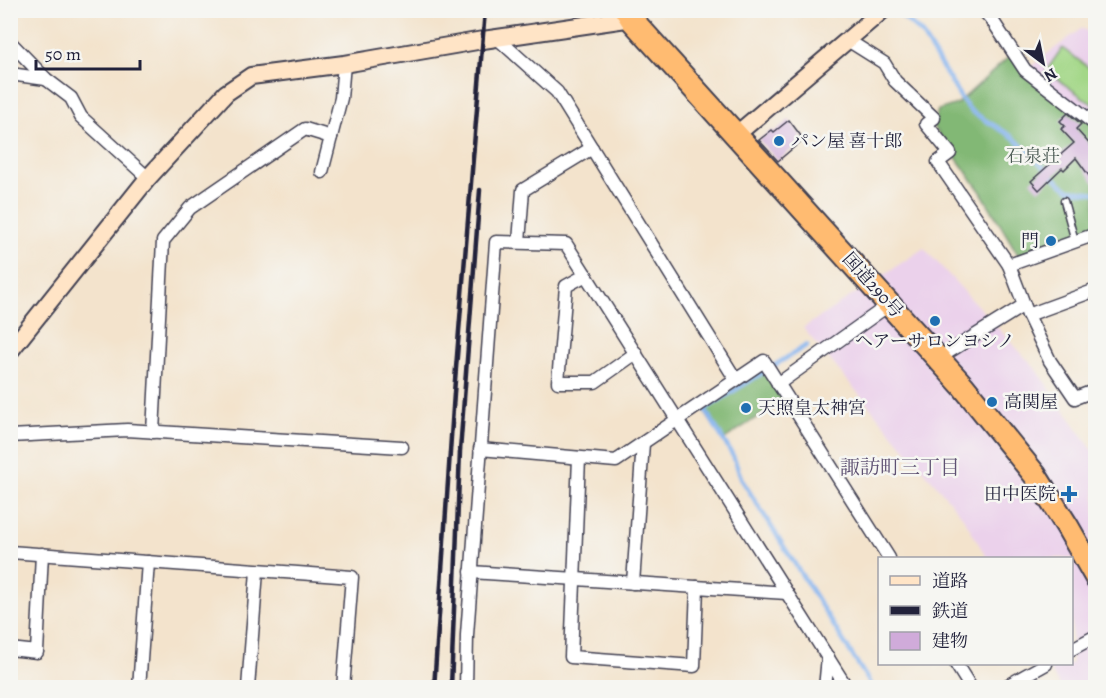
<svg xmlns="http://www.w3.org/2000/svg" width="1106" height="698" font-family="Alegreya,'Noto Serif JP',serif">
	<rect width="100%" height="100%" fill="#f6f6f2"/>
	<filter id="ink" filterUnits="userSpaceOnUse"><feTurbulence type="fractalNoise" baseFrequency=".0167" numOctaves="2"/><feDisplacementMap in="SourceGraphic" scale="12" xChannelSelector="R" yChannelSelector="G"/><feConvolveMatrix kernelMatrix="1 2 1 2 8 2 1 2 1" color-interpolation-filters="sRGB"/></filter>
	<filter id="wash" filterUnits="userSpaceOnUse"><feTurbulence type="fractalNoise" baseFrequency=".008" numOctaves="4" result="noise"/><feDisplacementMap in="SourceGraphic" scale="24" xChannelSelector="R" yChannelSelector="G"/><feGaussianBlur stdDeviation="1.35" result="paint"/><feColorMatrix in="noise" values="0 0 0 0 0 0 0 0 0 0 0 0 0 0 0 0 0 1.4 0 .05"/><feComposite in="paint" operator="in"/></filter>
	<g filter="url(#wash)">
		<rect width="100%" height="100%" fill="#f3e3cc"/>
		<g fill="#ebd1eb">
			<polygon points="1082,28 1095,36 1095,124 1026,70"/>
			<polygon points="924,248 1035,368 1095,454 1095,687 1060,687 1047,664 1072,664 1072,558 987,558 963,517 803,328"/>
		</g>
		<polygon fill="#a3d787" stroke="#627c61" stroke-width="1.5" points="1062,48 1095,72 1095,106 1046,71"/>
		<g fill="#82b874" stroke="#526d58" stroke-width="1.5">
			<polygon points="1011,55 1095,126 1095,230 1020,258 981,192 933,126 938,110 957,104"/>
			<polygon points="762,369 783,400 723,440 702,408"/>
		</g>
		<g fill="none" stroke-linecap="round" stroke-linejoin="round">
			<g stroke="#84b3ee" stroke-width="4.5">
				<polyline points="895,10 921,33 964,103 972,112 1013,137 1059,182 1070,190 1096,193"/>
				<polyline points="807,345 705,409 733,456 742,480 873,688"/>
			</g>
		</g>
		<g id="blocks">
			<g fill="#d0abda">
				<polygon points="1068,113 1081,124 1076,129 1095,150 1095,184 1076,158 1064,170 1062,168 1039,190 1031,181 1074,143 1061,129 1065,126 1060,121"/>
				<polygon points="789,120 801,136 798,139 800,142 778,161 759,140 772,130 774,132"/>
			</g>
		</g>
	</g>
	<g filter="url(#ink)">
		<use href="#blocks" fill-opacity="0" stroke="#413f51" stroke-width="1.5"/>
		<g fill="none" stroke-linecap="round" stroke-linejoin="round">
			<defs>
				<polyline id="lane" points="1064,201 1075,241"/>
				<g id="street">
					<polyline points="983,10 992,20 1025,70 1096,125"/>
					<polyline points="497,38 557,92 736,380"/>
					<polyline points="849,41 884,63 895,81 934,118 926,124 950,153 938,162 1009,265"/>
					<polyline points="10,42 46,79 71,98 81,117 148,178"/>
					<polyline points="10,74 46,79"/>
					<polyline points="322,172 341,98 344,64"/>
					<polyline points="1096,234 1009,265 1028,315 1050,361 1075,398 1096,390"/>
					<polyline points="519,242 523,190 592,148"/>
					<polyline points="586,275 566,286 558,382 595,382 636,353"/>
					<polyline points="1028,315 1096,290"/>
					<polyline points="939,358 1024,305"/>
					<polyline points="778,384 890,304"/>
					<polyline points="153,432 163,241 190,208 305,129 331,137"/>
					<polyline points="10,436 127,430 402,447"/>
					<polyline points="480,449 616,461 764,361 889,558"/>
					<polyline points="579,458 571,657 694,666 697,587"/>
					<polyline points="10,552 352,577 343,688"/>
					<polyline points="471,572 787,593"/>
					<polyline points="633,583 643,443"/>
					<polyline points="10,649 37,652 42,554"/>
					<polyline points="1072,649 1096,636"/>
					<polyline points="956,664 971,688"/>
					<polyline points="139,688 148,562"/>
					<polyline points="248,688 257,571"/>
					<polyline points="466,688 467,635 496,242 566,244 847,688"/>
					<polyline points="825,688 828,657"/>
					<polyline points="1003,688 1046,664"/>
				</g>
				<g id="secondary">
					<polyline points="737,134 883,10"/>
					<polyline points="10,351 148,178 226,93 251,76 344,64 483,40 626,19 633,21"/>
				</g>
				<polyline id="highway" points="626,10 633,21 963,386 1035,475 1067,526 1096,577"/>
			</defs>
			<use href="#lane" stroke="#413f51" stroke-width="9"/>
			<use href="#street" stroke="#413f51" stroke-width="15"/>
			<use href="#secondary" stroke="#413f51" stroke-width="20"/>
			<use href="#highway" stroke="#413f51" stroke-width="26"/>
			<use href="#lane" stroke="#fff" stroke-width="6"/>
			<use href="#street" stroke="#fff" stroke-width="12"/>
			<use href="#secondary" stroke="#ffe4c6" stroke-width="16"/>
			<use href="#highway" stroke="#ffbb71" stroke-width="22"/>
			<g stroke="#22223b" stroke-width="4.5">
				<polyline points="434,688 454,393 485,10"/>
				<polyline points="451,688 460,451 480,190"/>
			</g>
		</g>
	</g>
	<g fill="#1f6fb2" stroke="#f6f6f2" stroke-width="2">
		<circle cx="779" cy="141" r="6"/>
		<circle cx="1051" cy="241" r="6"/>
		<circle cx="935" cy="321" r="6"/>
		<circle cx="992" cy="402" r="6"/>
		<circle cx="746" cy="408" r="6"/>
		<path d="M1066 485h6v6h6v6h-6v6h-6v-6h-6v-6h6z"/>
	</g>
	<g text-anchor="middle" stroke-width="5" stroke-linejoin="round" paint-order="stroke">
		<g font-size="18" fill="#22223b" stroke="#f6f6f2" text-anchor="start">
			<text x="791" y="147">パン屋 喜十郎</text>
			<text x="1039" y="247" text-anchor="end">門</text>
			<text x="935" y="347" text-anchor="middle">ヘアーサロンヨシノ</text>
			<text x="1004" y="408">高関屋</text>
			<text x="758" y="414">天照皇太神宮</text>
			<text x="1056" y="500" text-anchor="end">田中医院</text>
		</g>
		<g font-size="18" fill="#495852" stroke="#f6f6f2">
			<text x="1033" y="162">石泉荘</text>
		</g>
		<g font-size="18" fill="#22223b" stroke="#f6f6f2">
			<text transform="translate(873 285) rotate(48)" y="6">国道290号</text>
		</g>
		<g font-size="20" fill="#5f5273" stroke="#f6f6f2">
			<text x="900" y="474">諏訪町三丁目</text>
		</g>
	</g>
	<rect width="1106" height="698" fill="none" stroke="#f6f6f2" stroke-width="36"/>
	<rect x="878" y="557" width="195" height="108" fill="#f6f6f2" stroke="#a1a1a9" stroke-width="1.5"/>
	<rect x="890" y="576" width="30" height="9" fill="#ffe4c6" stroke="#a1a1a9" stroke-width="1.5"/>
	<text x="932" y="587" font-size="18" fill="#22223b">道路</text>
	<rect x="890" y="606" width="30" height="9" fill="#22223b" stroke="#a1a1a9" stroke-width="1.5"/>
	<text x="932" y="617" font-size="18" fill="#22223b">鉄道</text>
	<rect x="890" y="632" width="30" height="18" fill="#d0abda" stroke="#a1a1a9" stroke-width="1.5"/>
	<text x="932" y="647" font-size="18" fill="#22223b">建物</text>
	<g transform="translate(1043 63) rotate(148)" stroke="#f6f6f2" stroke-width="4.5" paint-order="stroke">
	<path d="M0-4.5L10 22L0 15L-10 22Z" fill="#22223b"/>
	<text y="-9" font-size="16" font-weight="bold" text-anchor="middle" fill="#22223b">N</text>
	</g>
	<path d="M36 60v9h104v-9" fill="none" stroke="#22223b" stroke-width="3"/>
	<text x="45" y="60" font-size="18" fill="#22223b" stroke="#f6f6f2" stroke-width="4.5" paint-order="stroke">50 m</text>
</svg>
